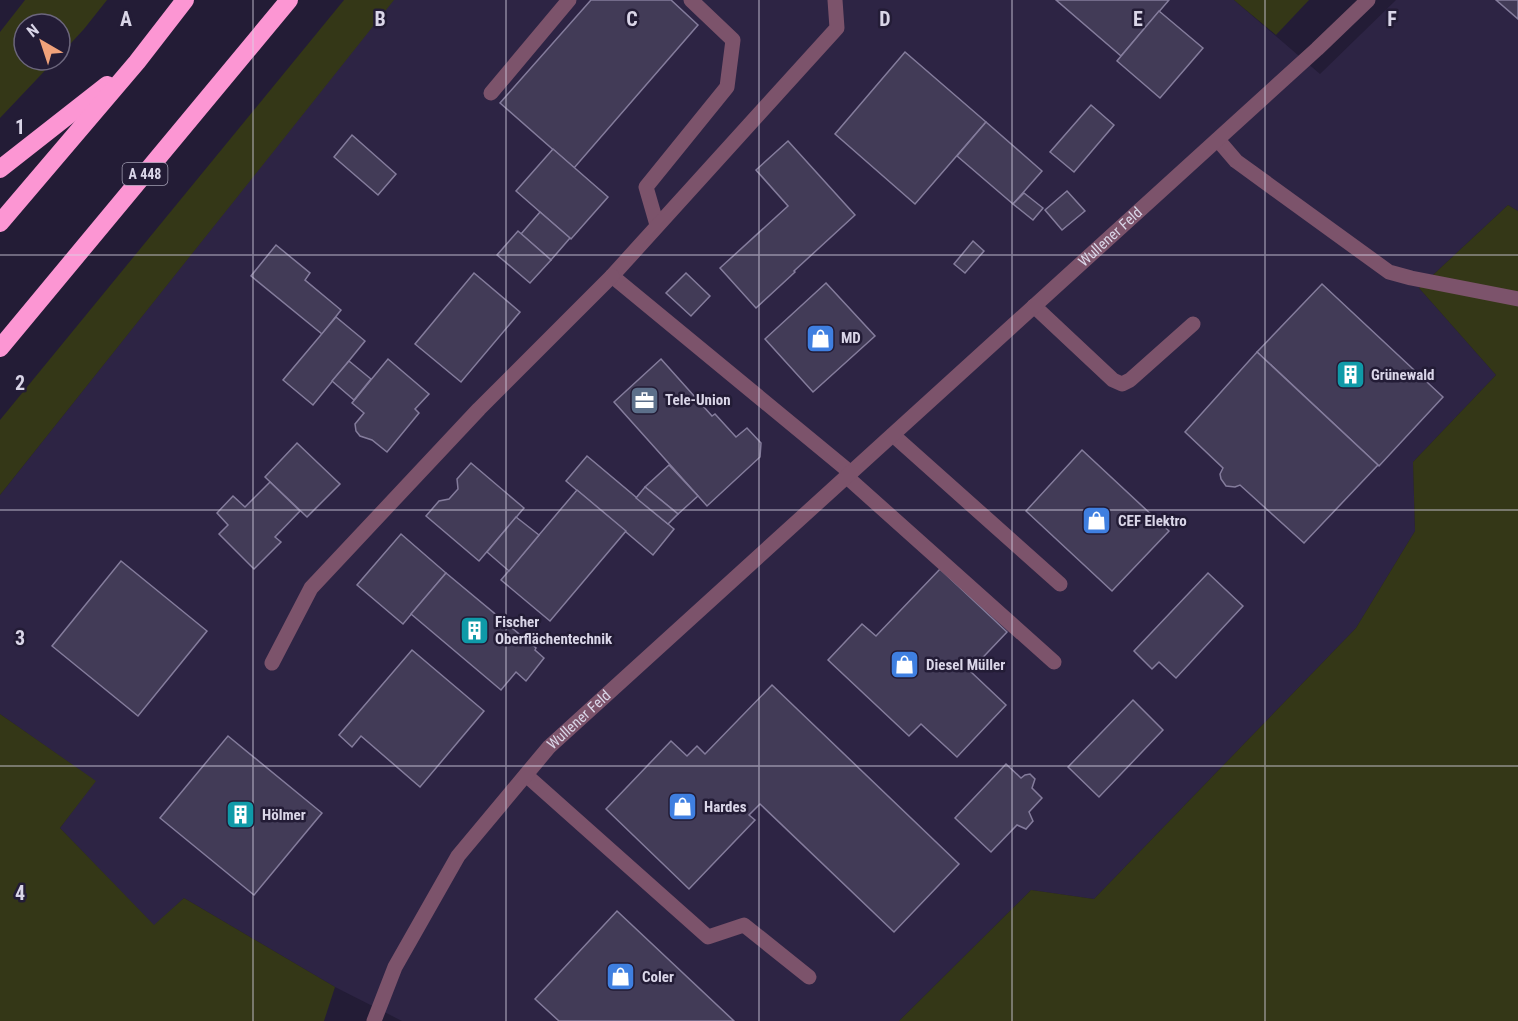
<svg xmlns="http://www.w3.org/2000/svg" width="1518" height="1021" font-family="'Roboto Condensed',sans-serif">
	<rect width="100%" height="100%" fill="#231c36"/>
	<polygon fill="#2d2444" points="393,0 1234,0 1320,74 1396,0 1518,0 1518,211 1508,205 1419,288 1496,375 1413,462 1415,531 1356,628 1094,899 1031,890 899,1021 402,1021 335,987 184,898 154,926 60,828 95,781 0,714 0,495"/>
	<g fill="#343717">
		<polygon points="25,0 107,0 84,29 60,55 60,24 24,24 24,60 55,60 0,118 0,32"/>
		<polygon points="344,0 394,0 0,495 0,420"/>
		<polygon points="1234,0 1309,0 1276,35"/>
		<polygon points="1508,205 1518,211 1518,1021 899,1021 1031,890 1094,899 1356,628 1415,531 1413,462 1496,375 1419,288"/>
		<polygon points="0,714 96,781 60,828 154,925 184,898 335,987 324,1021 0,1021"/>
	</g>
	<g fill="#423b57" stroke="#847c9c" stroke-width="1.5">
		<polygon points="591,0 671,0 698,25 574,168 500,103"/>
		<polygon points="1056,0 1169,0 1121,56"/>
		<polygon points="1496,0 1518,0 1518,19"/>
		<polygon points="1159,11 1203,48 1160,98 1117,61"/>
		<polygon points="905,52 986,122 915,204 835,134"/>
		<polygon points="1091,105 1114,125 1074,172 1050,152"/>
		<polygon points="986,122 1042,171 1013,204 957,156"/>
		<polygon points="352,135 396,174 378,195 334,157"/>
		<polygon points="788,141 855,215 794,271 795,272 756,308 720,268 788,206 756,170"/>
		<polygon points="553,149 608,197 571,239 516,191"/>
		<polygon points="1067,191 1085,211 1062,230 1045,210"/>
		<polygon points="1024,193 1043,208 1033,220 1013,204"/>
		<polygon points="540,212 570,238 551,260 521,234"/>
		<polygon points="518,231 551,260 530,283 497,255"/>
		<polygon points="973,241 984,251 965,273 954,264"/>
		<polygon points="276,245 310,273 305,280 341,310 322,334 251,276"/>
		<polygon points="474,273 520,312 461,382 415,344"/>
		<polygon points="686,273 710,296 691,316 666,293"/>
		<polygon points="826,283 875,336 813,392 765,339"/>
		<polygon points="1322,284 1443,397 1379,466 1257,352"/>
		<polygon points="336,317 365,341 313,405 283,380"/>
		<polygon points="1257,352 1378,465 1304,543 1240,485 1235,487 1226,486 1221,479 1220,474 1223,468 1185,432"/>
		<polygon points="388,359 429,394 415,409 419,413 387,452 372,440 360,436 356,431 355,424 364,413 352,403"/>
		<polygon points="661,359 712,416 715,414 736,437 747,428 761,443 760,457 707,506 614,402"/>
		<polygon points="349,361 371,379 354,400 332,381"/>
		<polygon points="297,443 340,484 307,517 265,477"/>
		<polygon points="1082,450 1169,531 1112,591 1026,511"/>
		<polygon points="587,456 674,529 653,555 566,481"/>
		<polygon points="471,463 524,508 479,561 426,516 439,501 449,499 458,489 457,479"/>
		<polygon points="669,465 698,496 678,514 645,487"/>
		<polygon points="270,482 300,511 275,537 281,542 254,569 219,534 228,525 217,513 233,496 245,507"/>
		<polygon points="645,487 678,514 668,524 636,498"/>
		<polygon points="577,490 626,531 550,621 501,580"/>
		<polygon points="516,517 539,535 509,571 487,552"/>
		<polygon points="401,534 446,573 403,624 357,585"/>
		<polygon points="121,561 207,631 138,716 52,646"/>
		<polygon points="940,569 1007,632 970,671 1006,705 957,757 921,724 909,736 828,660 862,624 876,636"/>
		<polygon points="446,573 536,648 535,650 544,658 526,681 516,672 501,690 411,614"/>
		<polygon points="1208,573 1243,606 1176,678 1159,662 1152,669 1134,651"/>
		<polygon points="412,650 484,711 420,787 361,736 352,747 339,735"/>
		<polygon points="772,685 959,864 894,932 760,804 749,815 755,820 689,889 606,809 671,741 687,756 697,746 705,754"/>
		<polygon points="1133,700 1163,730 1099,797 1068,767"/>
		<polygon points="228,736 322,813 254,895 160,818"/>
		<polygon points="1006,764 1021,778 1025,775 1030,774 1035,779 1032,788 1042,798 1029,812 1033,821 1026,829 1017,825 991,852 955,818"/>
		<polygon points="617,911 734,1021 559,1021 535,999"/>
	</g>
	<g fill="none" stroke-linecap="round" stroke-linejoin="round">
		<g stroke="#7c536b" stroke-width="15">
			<polyline points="491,93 569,0"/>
			<polyline points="1218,140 1236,161 1389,272 1411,278 1518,299"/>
			<polyline points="657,225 646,187 727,87 733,40 691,0"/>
			<polyline points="1034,306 1113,380 1122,384 1130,380 1193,324"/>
			<polyline points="893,435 1060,584"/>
			<polyline points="847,477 1054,662"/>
			<polyline points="526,775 708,937 744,925 809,977"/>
		</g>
		<g stroke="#7c536b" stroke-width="15">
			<polyline points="835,0 837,28 612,276 851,473"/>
			<polyline points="272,663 311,588 479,409 612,276"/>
			<path id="s1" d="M374,1021L395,967L458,856L549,747L1317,49L1368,0"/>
		</g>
		<g stroke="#fc96d3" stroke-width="18">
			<polyline points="0,169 107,85"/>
			<polyline points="0,223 137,62 185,0"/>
			<polyline points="0,348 289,0"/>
		</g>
	</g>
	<path fill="none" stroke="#dad6e8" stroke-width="1.5" stroke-opacity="0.55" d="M253,0V1021M506,0V1021M759,0V1021M1012,0V1021M1265,0V1021M0,255H1518M0,510H1518M0,766H1518"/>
	<defs>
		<symbol id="shop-square" viewBox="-11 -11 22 22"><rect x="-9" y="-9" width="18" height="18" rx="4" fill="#3f7fe0" stroke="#231c36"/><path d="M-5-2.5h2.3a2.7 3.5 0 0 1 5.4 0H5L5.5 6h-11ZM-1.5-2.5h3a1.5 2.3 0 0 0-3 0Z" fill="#fff"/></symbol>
		<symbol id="building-square" viewBox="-11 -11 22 22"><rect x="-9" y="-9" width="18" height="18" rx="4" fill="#0f9aa8" stroke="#231c36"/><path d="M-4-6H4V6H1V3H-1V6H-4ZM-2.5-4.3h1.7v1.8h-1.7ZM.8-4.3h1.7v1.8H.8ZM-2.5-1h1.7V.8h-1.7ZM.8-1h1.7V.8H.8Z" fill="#fff"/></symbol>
		<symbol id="office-square" viewBox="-11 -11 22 22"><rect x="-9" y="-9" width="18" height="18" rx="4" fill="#5c6f8a" stroke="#231c36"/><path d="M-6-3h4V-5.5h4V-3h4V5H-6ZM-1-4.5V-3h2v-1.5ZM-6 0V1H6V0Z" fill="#fff"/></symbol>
	</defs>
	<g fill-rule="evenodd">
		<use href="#shop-square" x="804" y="322" width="33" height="33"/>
		<use href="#building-square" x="1334" y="358" width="33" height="33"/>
		<use href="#office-square" x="628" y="384" width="33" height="33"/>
		<use href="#shop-square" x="1080" y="504" width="33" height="33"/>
		<use href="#building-square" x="458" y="614" width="33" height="33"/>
		<use href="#shop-square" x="888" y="648" width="33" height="33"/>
		<use href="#shop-square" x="666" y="790" width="33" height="33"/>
		<use href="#building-square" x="224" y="798" width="33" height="33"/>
		<use href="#shop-square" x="604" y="960" width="33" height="33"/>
	</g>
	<g text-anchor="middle" stroke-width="5" stroke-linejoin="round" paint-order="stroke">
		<rect fill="#231c36" stroke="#a39eb3" stroke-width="1.5" x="122.5" y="163" width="45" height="22" rx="4.5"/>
		<g font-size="14" font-weight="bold" fill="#dad6e8">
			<text x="145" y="179">A 448</text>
		</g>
		<g font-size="15" fill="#dad6e8" stroke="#231c36">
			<text dy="5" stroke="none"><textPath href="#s1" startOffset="1086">Wullener Feld</textPath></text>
			<text dy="5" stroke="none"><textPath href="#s1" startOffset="368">Wullener Feld</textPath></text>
		</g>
		<g font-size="15" font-weight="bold" fill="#dad6e8" stroke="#231c36" text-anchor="start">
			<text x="841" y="343">MD</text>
			<text x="1371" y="380">Grünewald</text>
			<text x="665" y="405">Tele-Union</text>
			<text x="1118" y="526">CEF Elektro</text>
			<text x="495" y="627">Fischer<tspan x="495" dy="17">Oberflächentechnik</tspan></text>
			<text x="926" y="670">Diesel Müller</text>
			<text x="704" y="812">Hardes</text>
			<text x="262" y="820">Hölmer</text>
			<text x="642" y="982">Coler</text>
		</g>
	</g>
	<g font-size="20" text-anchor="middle" font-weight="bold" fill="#dad6e8" stroke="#231c36" stroke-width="5" stroke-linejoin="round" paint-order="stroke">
		<text x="126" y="26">A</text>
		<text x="380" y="26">B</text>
		<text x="632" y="26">C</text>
		<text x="885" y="26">D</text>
		<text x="1138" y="26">E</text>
		<text x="1392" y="26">F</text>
		<text x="20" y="134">1</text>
		<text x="20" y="390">2</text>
		<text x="20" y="645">3</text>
		<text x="20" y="900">4</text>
	</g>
	<g transform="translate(42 42) rotate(321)"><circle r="28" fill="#231c36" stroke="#6c667d" stroke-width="1.5"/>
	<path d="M0-4.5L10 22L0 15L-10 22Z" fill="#f0a27a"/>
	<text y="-9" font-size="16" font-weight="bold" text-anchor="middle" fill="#dad6e8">N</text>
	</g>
</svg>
